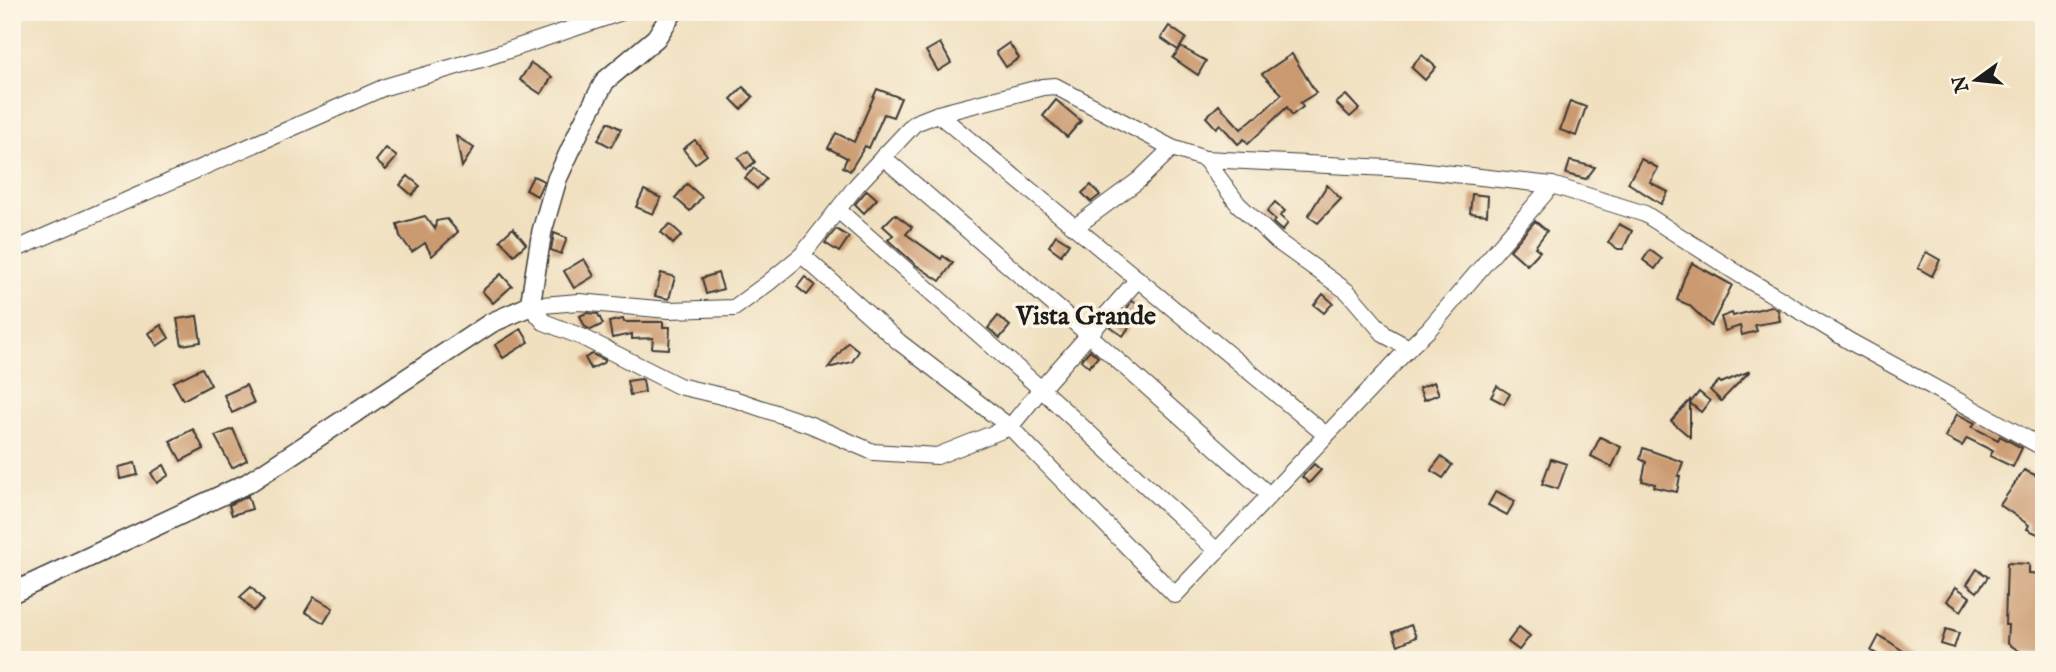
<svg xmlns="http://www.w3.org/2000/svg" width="2056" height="672" font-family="'IM FELL English',serif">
	<rect width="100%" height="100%" fill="#fcf5e5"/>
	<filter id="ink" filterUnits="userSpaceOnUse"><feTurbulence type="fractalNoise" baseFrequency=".0143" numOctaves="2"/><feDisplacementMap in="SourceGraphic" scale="14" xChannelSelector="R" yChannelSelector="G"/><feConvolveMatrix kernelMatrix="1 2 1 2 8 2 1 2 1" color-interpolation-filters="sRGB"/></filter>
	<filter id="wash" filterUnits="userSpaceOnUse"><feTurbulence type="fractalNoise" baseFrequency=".00686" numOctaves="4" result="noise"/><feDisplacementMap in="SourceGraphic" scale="28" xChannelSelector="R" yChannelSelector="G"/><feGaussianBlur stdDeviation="1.57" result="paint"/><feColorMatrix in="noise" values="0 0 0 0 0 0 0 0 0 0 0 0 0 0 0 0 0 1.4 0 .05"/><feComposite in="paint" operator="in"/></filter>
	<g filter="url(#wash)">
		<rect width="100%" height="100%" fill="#f0e0c0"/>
		<g id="blocks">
			<g fill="#cb9a6f">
				<polygon points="1169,26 1186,38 1178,50 1161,38"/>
				<polygon points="940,43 951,63 938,71 926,51"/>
				<polygon points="1009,43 1019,58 1006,67 996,52"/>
				<polygon points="1181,47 1206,61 1198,75 1173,58"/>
				<polygon points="1292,54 1316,93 1300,103 1303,107 1292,115 1287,107 1248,144 1244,139 1238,144 1220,124 1216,128 1206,117 1219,105 1241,129 1255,117 1256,118 1282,94 1262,74"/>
				<polygon points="1422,55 1436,67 1425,80 1411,67"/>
				<polygon points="531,63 552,77 541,94 520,80"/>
				<polygon points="743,87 753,97 741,109 731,99"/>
				<polygon points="877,89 901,98 893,117 884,114 869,148 865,146 850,171 843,167 847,158 828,148 836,133 854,142"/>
				<polygon points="1346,95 1359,109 1350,117 1336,103"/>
				<polygon points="1056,100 1081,121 1067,137 1043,116"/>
				<polygon points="1570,101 1586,107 1576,136 1560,130"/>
				<polygon points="608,122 621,129 611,147 598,140"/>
				<polygon points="456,136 474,148 462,167"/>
				<polygon points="695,140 707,155 695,164 683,149"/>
				<polygon points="386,148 397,157 386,170 376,161"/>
				<polygon points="748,151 755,162 746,169 738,158"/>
				<polygon points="1641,159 1658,168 1650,182 1668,192 1661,204 1628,183"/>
				<polygon points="1570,161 1595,167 1586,179 1566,174"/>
				<polygon points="754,168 766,179 757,189 745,178"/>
				<polygon points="408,176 420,186 412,195 400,185"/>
				<polygon points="533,176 544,181 537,196 526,190"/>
				<polygon points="687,184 702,197 690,211 675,198"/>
				<polygon points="1091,185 1100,195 1091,202 1082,193"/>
				<polygon points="1327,185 1341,199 1318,223 1308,216"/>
				<polygon points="644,190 661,198 653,214 636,207"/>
				<polygon points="867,190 877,199 864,213 855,204"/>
				<polygon points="1472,194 1488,196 1487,215 1470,213"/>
				<polygon points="1275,202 1285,211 1280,216 1288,223 1282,231 1273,223 1276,220 1267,212"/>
				<polygon points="895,214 912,227 906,234 941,259 943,256 953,263 940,281 916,265 888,240 893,235 883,226"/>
				<polygon points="425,216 435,229 436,221 447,219 458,232 432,256 425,243 412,252 400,236 397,224"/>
				<polygon points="1535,221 1547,231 1535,247 1540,251 1527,265 1510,250"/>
				<polygon points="670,224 682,235 673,244 661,232"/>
				<polygon points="1619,224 1632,231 1623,249 1618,249 1608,243"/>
				<polygon points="513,228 526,244 514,255 500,240"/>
				<polygon points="836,229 849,237 839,252 825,243"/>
				<polygon points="554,233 567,238 561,254 551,250"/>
				<polygon points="1056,235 1069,243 1061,255 1049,246"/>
				<polygon points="1650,250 1662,259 1655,269 1643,260"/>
				<polygon points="1926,252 1940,260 1932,276 1918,268"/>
				<polygon points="584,259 594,276 574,288 564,271"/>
				<polygon points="1692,263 1732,285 1711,326 1689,305 1677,300 1684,278"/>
				<polygon points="661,273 675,277 669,299 655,296"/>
				<polygon points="718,273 723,289 706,294 702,278"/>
				<polygon points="501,274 512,286 493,303 482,291"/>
				<polygon points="805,277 815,285 807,295 797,287"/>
				<polygon points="1323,294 1333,303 1324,313 1314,305"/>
				<polygon points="1132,301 1142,307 1123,336 1110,327 1119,317 1121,318"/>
				<polygon points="1771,306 1778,310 1780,321 1755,325 1757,331 1742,335 1740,326 1725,331 1721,317 1732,313 1733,316"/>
				<polygon points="586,313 598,314 603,324 591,330 585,327 580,316"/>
				<polygon points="197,316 201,342 182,345 177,319"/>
				<polygon points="998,316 1010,326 1000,338 988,328"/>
				<polygon points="623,319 624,322 663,322 663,327 670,327 669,349 652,348 653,338 632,339 632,334 612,338 609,322"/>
				<polygon points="161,325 169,338 157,346 149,333"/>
				<polygon points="521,329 529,342 503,358 495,345"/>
				<polygon points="848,342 859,351 852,362 828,368"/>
				<polygon points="1090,350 1098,357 1089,367 1081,360"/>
				<polygon points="592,354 605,360 605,362 591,369 585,358"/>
				<polygon points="202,368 211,385 183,400 173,382"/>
				<polygon points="1750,371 1721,401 1710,390 1719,381 1721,383"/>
				<polygon points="641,379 643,380 645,392 630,395 627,381"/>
				<polygon points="1434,382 1439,394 1424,400 1419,388"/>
				<polygon points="246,385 254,403 232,413 224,395"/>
				<polygon points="1497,386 1510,394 1504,404 1491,397"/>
				<polygon points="1699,392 1710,401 1701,412 1690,403"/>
				<polygon points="1690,400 1690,437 1671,421"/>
				<polygon points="1957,414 1975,423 1972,427 1998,440 2000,436 2022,448 2013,467 1990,456 1993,451 1967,438 1962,446 1945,437"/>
				<polygon points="193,429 204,449 181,461 170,441"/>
				<polygon points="233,429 247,460 232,468 215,436"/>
				<polygon points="1600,437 1621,447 1612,467 1591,456"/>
				<polygon points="1643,448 1683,462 1678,476 1680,476 1677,492 1654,487 1655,484 1642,481 1646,462 1640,459"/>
				<polygon points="1441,457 1452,465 1443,478 1431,470"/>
				<polygon points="1551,459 1567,464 1558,489 1542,484"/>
				<polygon points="135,463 138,475 120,479 118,467"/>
				<polygon points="1314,464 1321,470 1309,483 1302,477"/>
				<polygon points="164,465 169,475 157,483 151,473"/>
				<polygon points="2024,470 2044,479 2044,537 2027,529 2029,525 2000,505"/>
				<polygon points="1496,491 1515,501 1507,515 1488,505"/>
				<polygon points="248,496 252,509 232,515 229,505"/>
				<polygon points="2007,563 2029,564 2029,573 2044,574 2044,654 2021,652 2007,643 2008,625 2005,625"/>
				<polygon points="1977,569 1988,577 1977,592 1967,584"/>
				<polygon points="251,587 264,601 253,611 240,597"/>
				<polygon points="1956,587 1970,597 1961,611 1947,601"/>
				<polygon points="314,597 333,608 324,623 305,612"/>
				<polygon points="1411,625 1416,637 1398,645 1393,632"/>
				<polygon points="1519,627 1530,636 1519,650 1508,642"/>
				<polygon points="1946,629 1959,633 1954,648 1941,644"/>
				<polygon points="1879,636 1890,642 1916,660 1888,660 1871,651"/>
			</g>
		</g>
	</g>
	<g filter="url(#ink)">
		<use href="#blocks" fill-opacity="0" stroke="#3c3935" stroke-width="2"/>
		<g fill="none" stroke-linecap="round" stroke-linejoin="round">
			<defs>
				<g id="minor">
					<polyline points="938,114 1326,435"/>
					<polyline points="883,157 1089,335 1269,495"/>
					<polyline points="1205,159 1238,204 1277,241 1348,292 1385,335 1409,348 1429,329 1552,185"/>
					<polyline points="838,210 1041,389 1217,551"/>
					<polyline points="1075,227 1139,180 1172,148"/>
					<polyline points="12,251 385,87 488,57 622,12"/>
					<polyline points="802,255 899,342 1010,427 1175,595 1409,348"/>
					<polyline points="530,306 579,302 669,310 734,308 768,283 802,255 857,185 915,123 938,114 1043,87 1055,86 1172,148 1205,159 1409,169 1552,185 1645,214 1742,276 1851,342 2044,448"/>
					<polyline points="530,306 544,322 582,337 679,386 734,399 811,425 873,452 937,456 1010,427 1041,389 1138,279"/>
				</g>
				<polyline id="tertiary" points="12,593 248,483 491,323 530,306 542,231 557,179 582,125 605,81 656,38 673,12"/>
			</defs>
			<use href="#minor" stroke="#3c3935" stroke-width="18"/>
			<use href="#tertiary" stroke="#3c3935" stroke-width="22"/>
			<use href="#minor" stroke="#fff" stroke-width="16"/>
			<use href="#tertiary" stroke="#fff" stroke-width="19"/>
		</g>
	</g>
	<g text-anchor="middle" stroke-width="7" stroke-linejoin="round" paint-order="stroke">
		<g font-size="26" font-weight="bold" fill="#1c1c1c" stroke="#fcf5e5">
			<text x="1086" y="324">Vista Grande</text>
		</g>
	</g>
	<rect width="2056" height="672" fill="none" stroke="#fcf5e5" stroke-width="42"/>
	<g transform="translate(1976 80) rotate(255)" stroke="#fcf5e5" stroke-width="5" paint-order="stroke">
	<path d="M0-5L12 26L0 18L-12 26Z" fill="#1c1c1c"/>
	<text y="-10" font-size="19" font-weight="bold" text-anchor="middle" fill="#1c1c1c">N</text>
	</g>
</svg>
